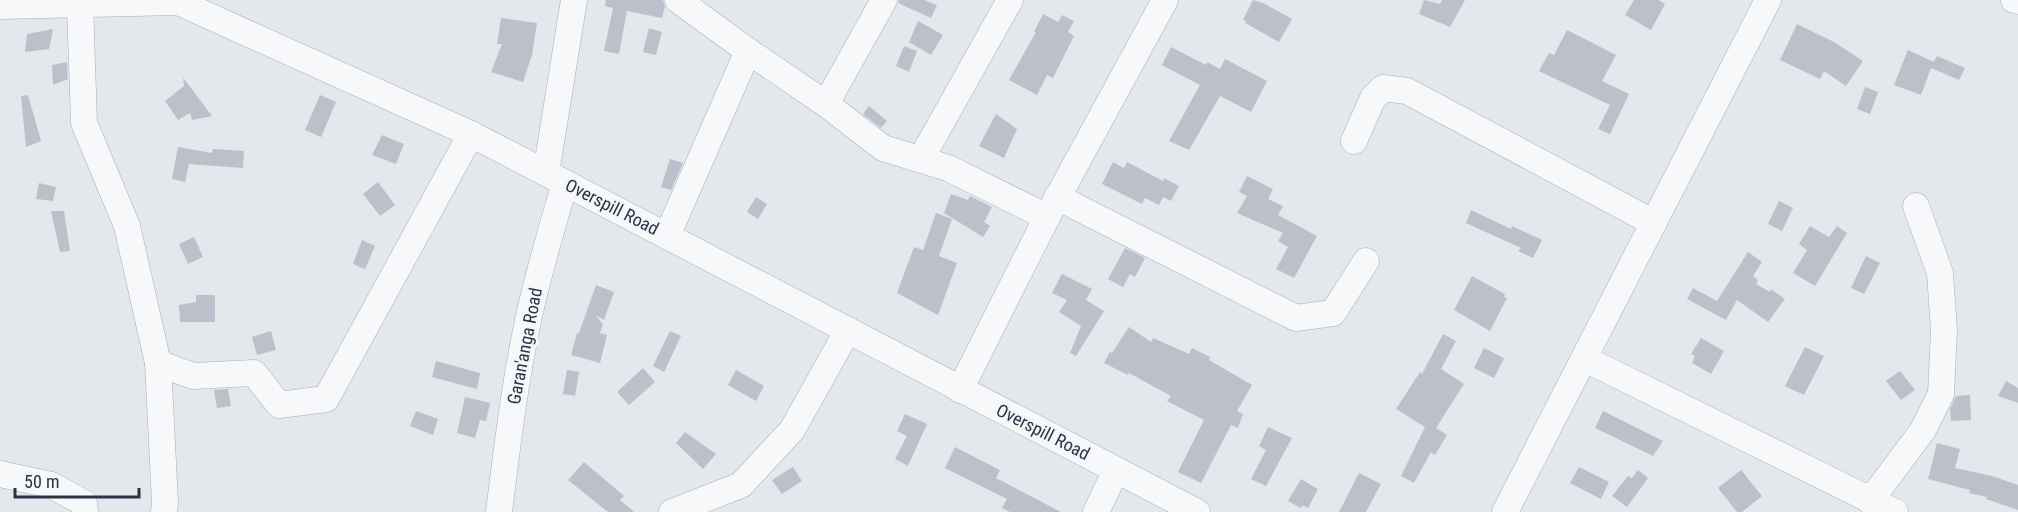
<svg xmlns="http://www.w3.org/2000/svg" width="2018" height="512" font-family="'Roboto Condensed',sans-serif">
	<rect width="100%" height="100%" fill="#e4e7ec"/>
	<g fill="#bbc0ca">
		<polygon points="606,0 663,0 665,7 662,18 627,11 619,54 604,51 613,8 605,6"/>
		<polygon points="899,0 924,0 937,5 931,18 898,3"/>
		<polygon points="1253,0 1263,3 1292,19 1279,42 1245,23 1246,21 1243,20"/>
		<polygon points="1424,0 1440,4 1442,0 1465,0 1450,27 1419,14"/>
		<polygon points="1634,0 1658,0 1665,4 1651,30 1625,15"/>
		<polygon points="1043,14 1058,22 1062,15 1074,21 1068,32 1074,36 1053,78 1047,75 1037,95 1009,80 1036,32 1034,32"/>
		<polygon points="501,18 537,23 532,55 523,82 491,72 502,44 497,44"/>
		<polygon points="918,21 943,35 931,55 909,42"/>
		<polygon points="1797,24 1834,42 1863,61 1846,86 1824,71 1820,79 1780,60"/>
		<polygon points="649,28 662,32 656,55 643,52"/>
		<polygon points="53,29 49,49 25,52 27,34"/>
		<polygon points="1567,30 1616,55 1602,81 1629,94 1610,134 1598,129 1610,105 1539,71 1549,53 1554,55"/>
		<polygon points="904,46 917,51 909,72 896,66"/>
		<polygon points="1171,47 1206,65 1207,62 1220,69 1225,59 1267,81 1251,112 1220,96 1189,150 1169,141 1200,85 1162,65"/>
		<polygon points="1908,50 1934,62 1932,65 1937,56 1965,68 1959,80 1931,68 1921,95 1894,85"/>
		<polygon points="67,62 68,79 53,85 52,65"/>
		<polygon points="183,78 188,84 212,116 192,120 190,113 178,120 165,101 184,86"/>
		<polygon points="1865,87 1878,92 1870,114 1857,109"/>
		<polygon points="28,95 41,141 26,147 21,96"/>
		<polygon points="320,95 336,102 321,137 305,130"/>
		<polygon points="869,106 887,121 881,128 863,114"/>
		<polygon points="996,114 1017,129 1004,158 979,146"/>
		<polygon points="382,135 404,144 396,164 372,155"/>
		<polygon points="178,147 212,153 213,149 244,151 243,168 189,164 185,182 172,179"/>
		<polygon points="670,159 683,163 671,190 661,187"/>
		<polygon points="1113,162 1124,168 1127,162 1163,181 1164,178 1179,186 1171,201 1163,197 1159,205 1145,198 1142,204 1102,184"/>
		<polygon points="1247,176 1273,189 1268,199 1283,206 1278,215 1317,236 1294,278 1276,269 1288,247 1278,241 1283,233 1237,213 1247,196 1239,192"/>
		<polygon points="378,182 395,205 380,216 363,194"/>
		<polygon points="39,183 56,187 53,201 36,199"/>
		<polygon points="951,194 968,200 970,196 992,207 984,222 990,226 983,237 944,213"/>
		<polygon points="756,197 767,204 758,219 747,212"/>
		<polygon points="1779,201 1793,208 1782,231 1768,224"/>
		<polygon points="1471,210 1511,229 1512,226 1542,240 1533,258 1518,251 1521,248 1466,223"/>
		<polygon points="51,211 64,211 70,251 60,252"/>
		<polygon points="936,213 952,219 939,256 957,263 938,315 897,293 914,247 923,250"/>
		<polygon points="1810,226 1829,237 1837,226 1847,233 1815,286 1793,273 1807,250 1799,244"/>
		<polygon points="194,237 203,257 188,264 179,244"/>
		<polygon points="362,240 375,246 365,269 353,264"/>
		<polygon points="1125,248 1145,258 1135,277 1130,274 1123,287 1108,279"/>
		<polygon points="1748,252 1762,262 1753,276 1758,280 1756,284 1770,292 1771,289 1785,299 1768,322 1737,300 1726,320 1687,299 1693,288 1717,301"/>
		<polygon points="1866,256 1880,263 1864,294 1851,288"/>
		<polygon points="1062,274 1092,289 1086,300 1104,311 1076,356 1070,353 1081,326 1059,312 1067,300 1052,293"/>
		<polygon points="1472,276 1505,294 1504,297 1507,298 1490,331 1454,310"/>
		<polygon points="596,285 614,292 604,320 595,315 603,324 600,333 607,335 600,363 571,355 577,333 579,333"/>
		<polygon points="196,295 215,295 215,322 180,322 179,305 196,302"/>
		<polygon points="1129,327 1151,342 1153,338 1189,354 1192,348 1210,357 1209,360 1252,385 1237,411 1243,414 1238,428 1231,425 1201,483 1178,472 1204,420 1167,401 1171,396 1129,373 1128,375 1104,363 1110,352 1112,353"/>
		<polygon points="271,331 276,350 257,355 252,337"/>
		<polygon points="670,331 681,336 664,372 653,366"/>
		<polygon points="1443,334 1456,341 1441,369 1464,384 1436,428 1447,435 1435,455 1431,452 1414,483 1401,476 1425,427 1396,409 1420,372 1422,374"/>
		<polygon points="1701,338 1724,351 1711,374 1692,363 1695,356 1691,354"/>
		<polygon points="1805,347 1824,356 1804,395 1785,386"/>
		<polygon points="1484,348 1504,358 1494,378 1474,368"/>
		<polygon points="436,361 480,373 477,389 432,377"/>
		<polygon points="643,368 655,382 629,405 617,392"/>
		<polygon points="567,370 579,372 575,396 563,394"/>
		<polygon points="736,370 764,386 756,401 728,385"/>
		<polygon points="1900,371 1915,390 1901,400 1886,381"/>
		<polygon points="2006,381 2018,388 2018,403 1998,396"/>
		<polygon points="228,389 231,406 217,408 214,390"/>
		<polygon points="1970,395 1971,420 1951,421 1950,409 1956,396"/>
		<polygon points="465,397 490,403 486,421 480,420 475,438 457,433"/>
		<polygon points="416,411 438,419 433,435 410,426"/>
		<polygon points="1603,411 1663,441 1653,456 1595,428"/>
		<polygon points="905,414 927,424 908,466 895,459 907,436 897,431"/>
		<polygon points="1268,427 1292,438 1266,486 1251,479 1266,450 1259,446"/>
		<polygon points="685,432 716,454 703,469 676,443"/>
		<polygon points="1937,443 1960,449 1955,468 1992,476 2018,485 2018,510 1986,499 1987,497 1969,493 1970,490 1928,479"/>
		<polygon points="955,447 1000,470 996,478 1061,512 1010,512 1002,508 1007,499 945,468"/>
		<polygon points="584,462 624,496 620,500 634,512 608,512 568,480"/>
		<polygon points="793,467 802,481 782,494 772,480"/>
		<polygon points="1579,467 1609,482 1601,499 1570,483"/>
		<polygon points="1638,470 1648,478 1627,507 1612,496 1628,476 1632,478"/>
		<polygon points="1741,470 1762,496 1742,512 1737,512 1718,488"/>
		<polygon points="1359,473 1381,484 1366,512 1339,512"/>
		<polygon points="1301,479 1318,489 1308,508 1303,505 1301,508 1288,501"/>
	</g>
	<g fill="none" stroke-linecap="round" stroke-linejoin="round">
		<defs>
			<g id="minor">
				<polyline points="678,0 748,51 826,104 883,148 948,168 1047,217"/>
				<polyline points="2014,0 2018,1"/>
				<polyline points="80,4 84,123 127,226 158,363 165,502 164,512"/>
				<polyline points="0,6 178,2 471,134 1197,512"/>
				<polyline points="826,104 884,0"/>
				<polyline points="1354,141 1373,98 1383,88 1407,91 1654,223"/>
				<polyline points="921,159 1010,0"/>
				<polyline points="546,173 574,0"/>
				<polyline points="1057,197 1296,318 1333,313 1366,261"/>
				<polyline points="667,236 748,51"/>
				<polyline points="1585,359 1895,512"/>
				<polyline points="158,363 193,376 254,373 279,405 326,399 471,134"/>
				<polyline points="960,390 1047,217 1165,0"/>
				<polyline points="0,474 51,485 84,503 85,512"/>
				<polyline points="1870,501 1923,430 1941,394 1944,331 1940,273 1916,206"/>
				<path d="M499,512C507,447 515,381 529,316C539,271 552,227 565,183"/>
				<polyline points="672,512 741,485 792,430 848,330"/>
				<polyline points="1096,512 1116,470"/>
				<polyline points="1505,512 1768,0"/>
			</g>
		</defs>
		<use href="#minor" stroke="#a9aeb7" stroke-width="27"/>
		<use href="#minor" stroke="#f7f8fa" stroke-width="26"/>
	</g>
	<g text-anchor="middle" stroke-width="6" stroke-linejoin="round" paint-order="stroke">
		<g font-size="18" fill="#2b3445" stroke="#f4f6f9">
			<text transform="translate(612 207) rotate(27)" y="6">Overspill Road</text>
			<text transform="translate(525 346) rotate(-79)" y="6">Garan'anga Road</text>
			<text transform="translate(1043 432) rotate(27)" y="6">Overspill Road</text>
		</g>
	</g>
	<path d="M15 488v9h124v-9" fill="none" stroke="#2b3445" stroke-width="3"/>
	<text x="24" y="488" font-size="18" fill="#2b3445" stroke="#f4f6f9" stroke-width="4.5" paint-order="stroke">50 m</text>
</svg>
